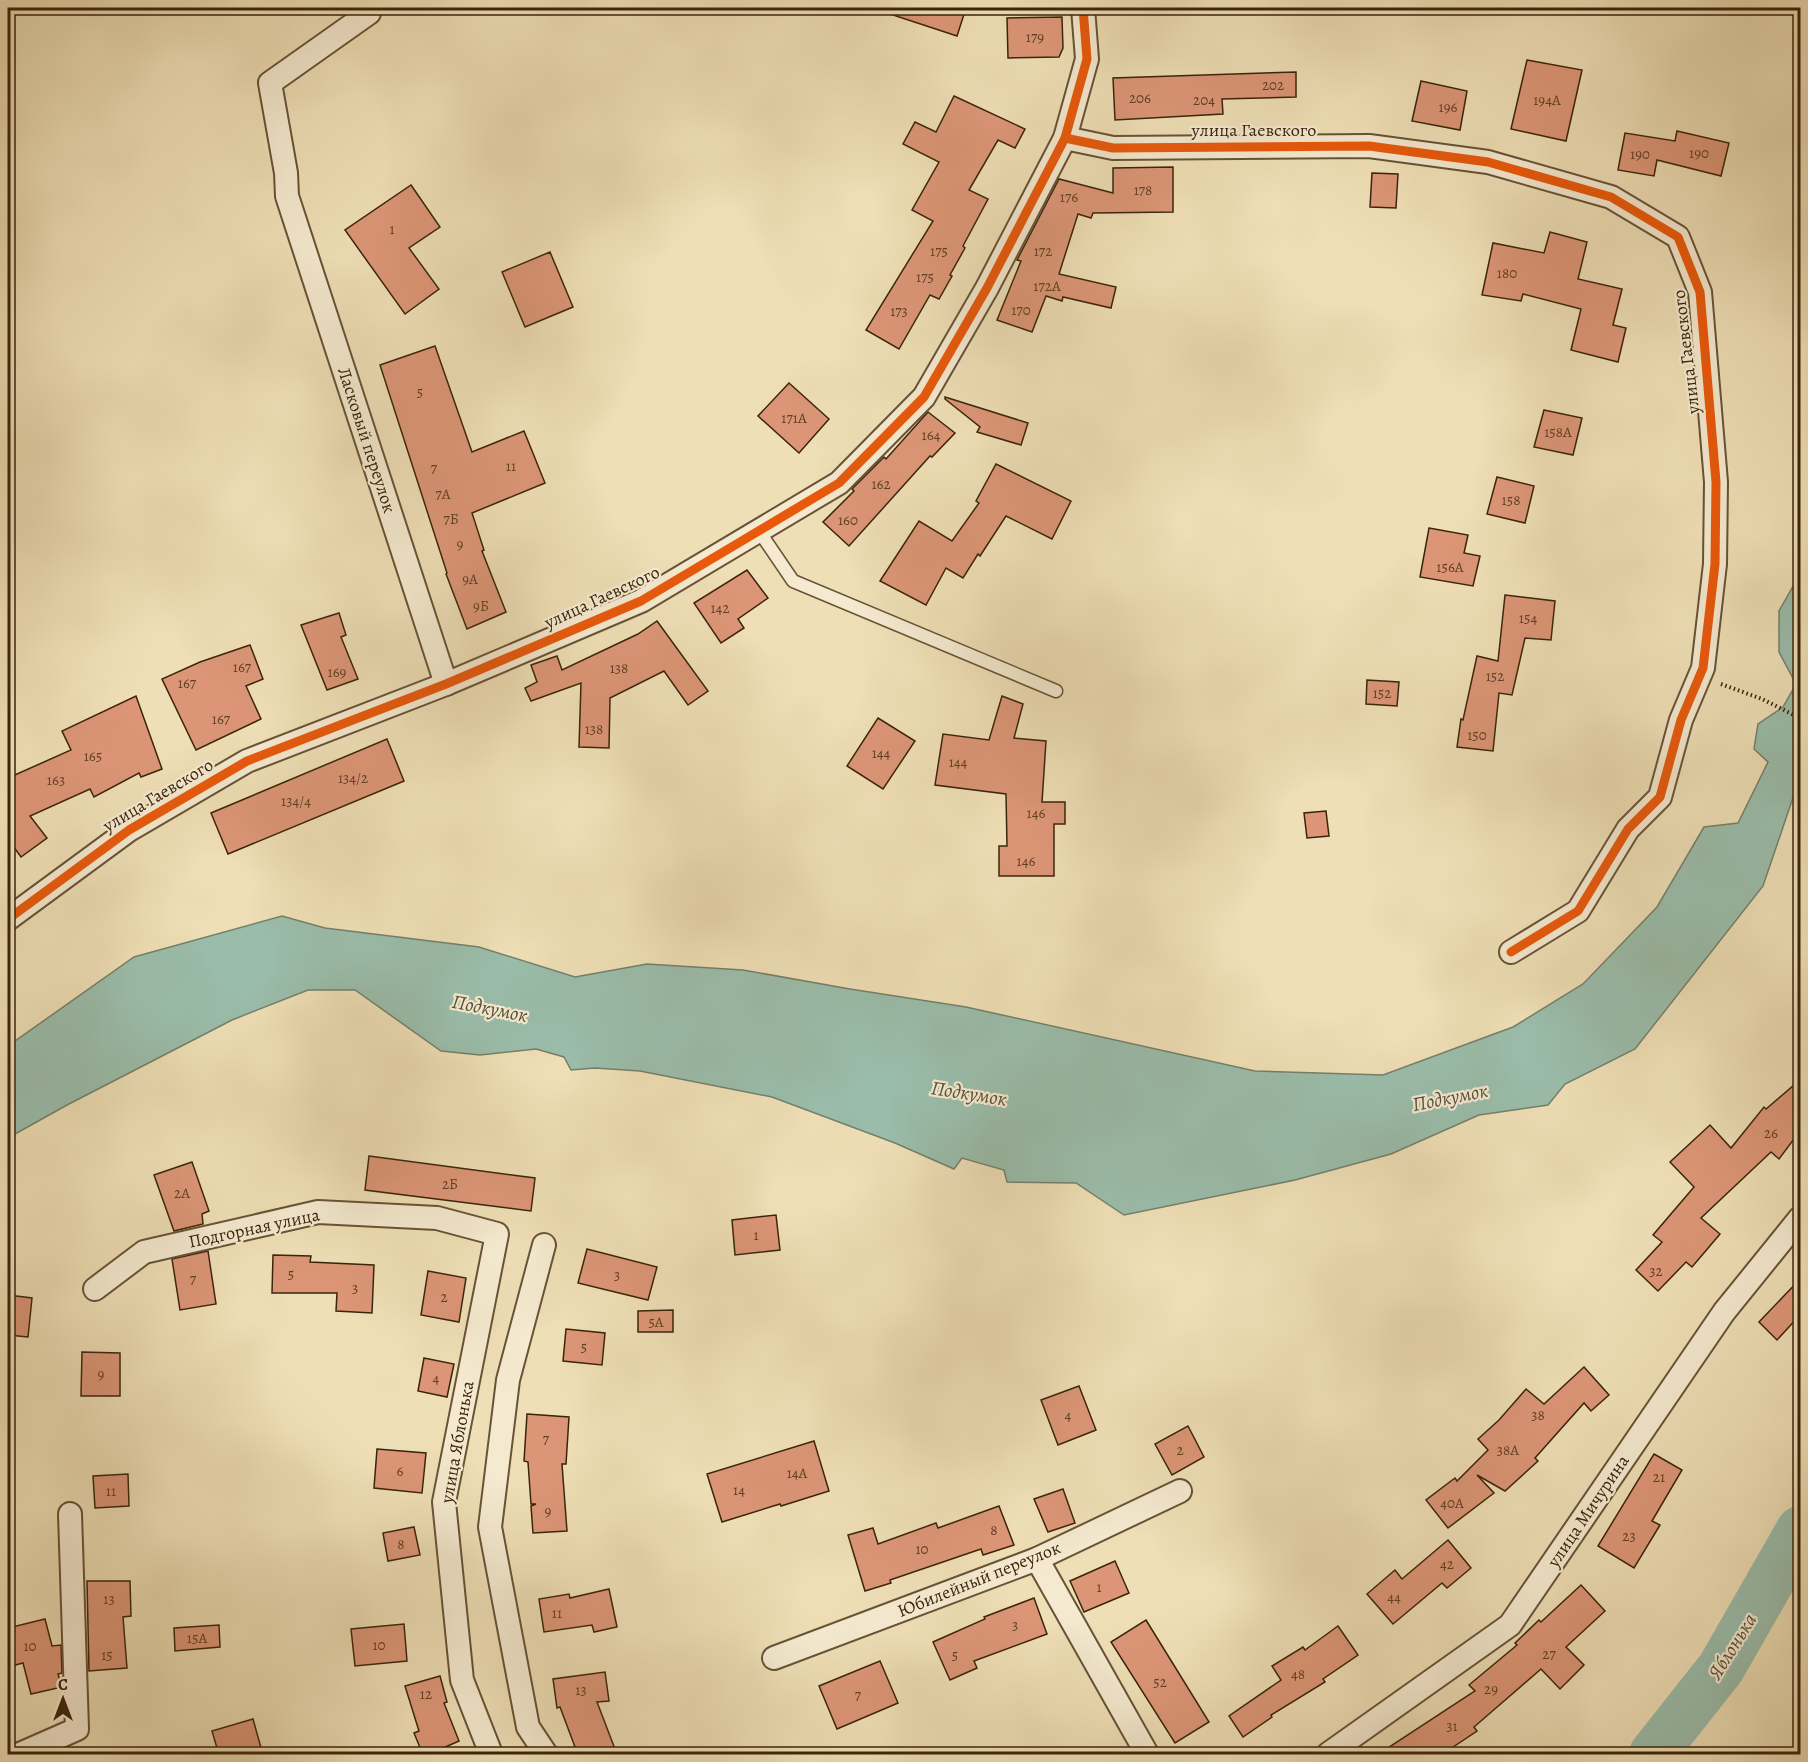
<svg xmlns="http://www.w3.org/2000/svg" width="1808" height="1762" font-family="Alegreya,serif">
	<rect width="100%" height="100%" fill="#efdfb6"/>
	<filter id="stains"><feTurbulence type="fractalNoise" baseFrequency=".00333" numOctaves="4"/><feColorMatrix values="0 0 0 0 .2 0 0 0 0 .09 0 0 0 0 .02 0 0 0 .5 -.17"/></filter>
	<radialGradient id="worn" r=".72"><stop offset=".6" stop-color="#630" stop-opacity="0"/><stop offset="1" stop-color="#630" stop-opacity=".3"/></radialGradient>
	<polygon fill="#9abdab" stroke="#74806b" stroke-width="1.5" points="1800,574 1800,777 1763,886 1635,1049 1565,1084 1548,1105 1479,1115 1391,1154 1295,1180 1124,1215 1076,1183 1007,1182 1004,1170 962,1158 954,1169 895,1143 772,1097 640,1071 595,1068 571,1070 564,1057 536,1049 480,1055 441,1051 355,990 308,990 232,1020 67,1105 8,1138 8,1046 134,957 282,916 325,928 479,947 575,977 647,964 743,970 850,989 966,1007 1255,1071 1383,1075 1513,1027 1583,984 1657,907 1704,827 1738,823 1768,762 1754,749 1758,724 1783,707 1796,684 1779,652 1779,611"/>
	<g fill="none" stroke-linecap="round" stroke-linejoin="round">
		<polyline stroke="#9abdab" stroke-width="48" points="1653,1754 1721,1668 1800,1530"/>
	</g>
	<g fill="#dc9677" stroke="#3a240b" stroke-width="1.5">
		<polygon points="885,8 966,8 957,36 884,12"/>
		<polygon points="1062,17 1063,48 1059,57 1008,58 1007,18"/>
		<polygon points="1527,60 1582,70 1566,141 1511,129"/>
		<polygon points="1296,72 1296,97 1222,99 1223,114 1115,120 1113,78"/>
		<polygon points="1421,81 1467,91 1460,130 1412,121"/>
		<polygon points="954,96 1025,129 1015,148 998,140 969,190 988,199 963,246 965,248 950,275 952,276 939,299 930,295 899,349 866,330 933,221 912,210 939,162 903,144 915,122 936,132"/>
		<polygon points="1677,131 1729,143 1721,176 1657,160 1654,176 1618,170 1625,133 1675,141"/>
		<polygon points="1173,167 1173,212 1093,213 1091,218 1078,214 1059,274 1116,287 1111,308 1063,297 1062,301 1046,296 1032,332 997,320 1021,261 1017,260 1059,179 1113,193 1113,168"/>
		<polygon points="1372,173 1398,174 1396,208 1370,207"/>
		<polygon points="411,185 440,227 409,248 439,289 405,314 345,230"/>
		<polygon points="1550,232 1587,242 1578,279 1622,289 1613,325 1626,328 1618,362 1571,350 1581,309 1523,294 1521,301 1482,295 1493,243 1544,253"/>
		<polygon points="550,252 573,307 525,327 502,272"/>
		<polygon points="435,346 472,452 524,431 545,483 472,513 484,550 482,551 506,612 467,629 446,574 447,573 380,365"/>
		<polygon points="789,383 829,419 799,453 758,416"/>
		<polygon points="945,397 1028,423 1021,445 977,432 980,427 945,399"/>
		<polygon points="1544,410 1582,418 1573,455 1534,447"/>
		<polygon points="928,412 955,433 932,457 930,456 849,546 823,522 854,491 852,489 884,457 886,459"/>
		<polygon points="996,464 1071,501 1052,539 1006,516 980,556 978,554 963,578 946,568 926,605 880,581 919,521 952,541 979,503 976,501"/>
		<polygon points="1497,477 1534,486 1525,523 1487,514"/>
		<polygon points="1429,528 1468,535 1464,553 1480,556 1473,586 1420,577"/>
		<polygon points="747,570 768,598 738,619 744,628 721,643 694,603"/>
		<polygon points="1505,595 1555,601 1551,640 1525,638 1512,695 1499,693 1493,751 1457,747 1461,719 1463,720 1477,656 1498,661"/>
		<polygon points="339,613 346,635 341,637 358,679 327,690 301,625"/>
		<polygon points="657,621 708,691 688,705 664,671 610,698 609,748 579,747 581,683 531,701 525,688 537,682 531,665 557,656 562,670 638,634"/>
		<polygon points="250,645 263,679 246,686 261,719 196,750 162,679 200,662"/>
		<polygon points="1367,680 1399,682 1397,706 1366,704"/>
		<polygon points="136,696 162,769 141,777 139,773 94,797 90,789 30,816 47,838 21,857 8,839 8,778 71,750 62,731"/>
		<polygon points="1002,696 1023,704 1014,738 1046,741 1042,802 1065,802 1065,824 1054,824 1054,876 999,876 999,846 1007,846 1006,794 935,785 943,734 989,740"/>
		<polygon points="878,718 915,741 883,789 847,766"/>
		<polygon points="387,739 404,781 228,854 211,813"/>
		<polygon points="1326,811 1329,836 1307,838 1304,813"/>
		<polygon points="1800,1080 1800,1131 1779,1159 1771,1152 1701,1218 1720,1234 1692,1267 1686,1262 1658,1291 1636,1270 1662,1242 1653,1235 1694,1187 1670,1162 1710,1125 1731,1148 1764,1107 1766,1109"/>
		<polygon points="369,1156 535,1178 531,1211 365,1190"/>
		<polygon points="192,1162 209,1211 202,1214 203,1224 174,1231 154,1175"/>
		<polygon points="776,1215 780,1250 735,1255 732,1220"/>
		<polygon points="587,1249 657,1267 648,1300 578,1283"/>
		<polygon points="208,1251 216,1304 180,1310 172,1259"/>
		<polygon points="273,1255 311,1256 310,1262 374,1265 372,1313 336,1311 337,1293 272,1293"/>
		<polygon points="428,1271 466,1278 459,1322 421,1315"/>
		<polygon points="1800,1279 1800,1315 1777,1340 1759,1322"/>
		<polygon points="8,1295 32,1298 28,1337 8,1335"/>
		<polygon points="673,1310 673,1332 638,1332 638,1311"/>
		<polygon points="566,1329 605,1333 602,1365 563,1361"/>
		<polygon points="82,1352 120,1353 120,1396 81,1396"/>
		<polygon points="424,1358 454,1364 447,1397 418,1391"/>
		<polygon points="1584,1367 1609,1395 1591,1411 1584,1403 1535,1458 1538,1461 1505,1491 1477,1475 1494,1493 1448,1528 1426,1500 1455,1478 1457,1481 1488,1450 1478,1439 1499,1420 1526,1389 1544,1404"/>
		<polygon points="1079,1386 1096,1430 1058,1445 1041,1400"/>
		<polygon points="527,1414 569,1417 566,1464 562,1464 567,1531 533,1533 531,1506 536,1504 531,1504 528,1462 524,1461"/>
		<polygon points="1188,1426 1204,1457 1172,1475 1155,1444"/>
		<polygon points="814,1441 829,1491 781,1506 780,1504 722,1522 707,1474"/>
		<polygon points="377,1449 426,1453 422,1493 374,1488"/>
		<polygon points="1654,1454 1682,1470 1652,1521 1660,1525 1634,1568 1598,1546"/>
		<polygon points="128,1474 129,1506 95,1508 93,1476"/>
		<polygon points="1063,1489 1075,1523 1048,1532 1034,1499"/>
		<polygon points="999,1506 1014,1545 983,1555 981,1549 890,1580 891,1583 865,1591 848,1535 873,1528 878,1544 936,1523 938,1528"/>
		<polygon points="414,1527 420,1555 388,1561 383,1533"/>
		<polygon points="1448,1540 1471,1568 1447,1588 1442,1583 1393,1624 1367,1594 1395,1570 1402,1579"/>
		<polygon points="1115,1561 1129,1593 1084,1612 1070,1581"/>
		<polygon points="87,1581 130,1581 131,1616 123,1617 127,1668 89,1671"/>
		<polygon points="1581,1585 1605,1611 1566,1647 1584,1665 1560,1689 1541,1669 1474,1727 1477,1731 1441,1755 1377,1755 1475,1691 1469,1685 1517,1645 1515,1643 1539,1620 1541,1622"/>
		<polygon points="609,1589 617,1627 594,1632 592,1625 544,1632 539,1599 569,1594 570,1598"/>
		<polygon points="1034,1598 1047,1634 974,1661 977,1668 950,1680 933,1642 985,1619 984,1617"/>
		<polygon points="45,1619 52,1646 61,1645 62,1673 58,1674 62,1687 31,1694 23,1663 8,1667 8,1628"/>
		<polygon points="1146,1620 1209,1722 1175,1743 1111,1642"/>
		<polygon points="404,1624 407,1661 355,1666 351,1629"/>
		<polygon points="219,1625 220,1647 175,1651 174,1628"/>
		<polygon points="1338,1626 1358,1655 1323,1679 1325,1682 1271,1715 1272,1717 1243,1737 1229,1716 1281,1680 1272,1666 1303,1647 1305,1650"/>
		<polygon points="880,1661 898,1703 837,1729 819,1686"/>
		<polygon points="605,1672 609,1701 597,1702 615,1749 601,1755 578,1755 560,1707 557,1708 553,1679"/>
		<polygon points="440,1676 447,1702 444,1703 459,1741 427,1755 423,1755 414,1733 419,1731 405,1686"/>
		<polygon points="253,1719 263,1755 219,1755 212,1731"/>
	</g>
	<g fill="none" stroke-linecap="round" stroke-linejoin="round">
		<defs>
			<polyline id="lane" points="759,531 793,581 1056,691"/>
			<g id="street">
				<polyline points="365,8 369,13 270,83 286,173 287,196 446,684"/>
				<polyline points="1065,138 1113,148 1369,146 1488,162 1611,197 1678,237 1700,292 1716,482 1715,564 1703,668 1681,720 1660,797 1628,829 1578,911 1511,952"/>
				<polyline points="8,919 129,830 247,761 446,684 641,601 839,483 924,397 987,288 1065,138 1087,59 1083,8"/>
				<polyline points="544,1245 508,1380 490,1527 528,1727 546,1754"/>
				<polyline points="95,1289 144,1252 318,1212 437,1218 497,1234 444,1502 462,1680 491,1754"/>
				<polyline points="1037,1559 1147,1754"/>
				<polyline points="774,1658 1037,1559 1180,1491"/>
				<polyline points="20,1754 77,1729 70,1514"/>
				<polyline points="1328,1754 1510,1625 1724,1312 1800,1218"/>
			</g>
		</defs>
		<use href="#lane" stroke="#675336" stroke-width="15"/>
		<use href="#street" stroke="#675336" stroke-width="26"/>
		<polyline stroke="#3a240b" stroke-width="4" stroke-dasharray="1.5 3" stroke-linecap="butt" points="1721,684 1762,699 1800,718"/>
		<use href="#lane" stroke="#f5ead0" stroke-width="12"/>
		<use href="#street" stroke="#f5ead0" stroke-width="22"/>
		<defs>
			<g id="cycleway">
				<polyline points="1065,138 1113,148 1369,146 1488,162 1611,197 1678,237 1700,292 1716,482 1715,564 1703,668 1681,720 1660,797 1628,829 1578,911 1511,952"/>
				<polyline points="8,919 129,830 247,761 446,684 641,601 839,483 924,397 987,288 1065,138 1087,59 1083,8"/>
			</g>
		</defs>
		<use href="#cycleway" stroke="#f5ead0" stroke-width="13"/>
		<use href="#cycleway" stroke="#e8590c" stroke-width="9"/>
	</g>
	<g text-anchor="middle" stroke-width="4.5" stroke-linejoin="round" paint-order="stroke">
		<g font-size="15" fill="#624026">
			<text x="1035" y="42">179</text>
			<text x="1273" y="90">202</text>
			<text x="1140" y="103">206</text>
			<text x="1204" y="105">204</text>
			<text x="1547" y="105">194А</text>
			<text x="1448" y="112">196</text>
			<text x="1699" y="158">190</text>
			<text x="1640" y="159">190</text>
			<text x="1143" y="195">178</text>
			<text x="1069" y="202">176</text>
			<text x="392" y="234">1</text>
			<text x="939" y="256">175</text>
			<text x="1043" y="256">172</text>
			<text x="1507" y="278">180</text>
			<text x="925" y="282">175</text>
			<text x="1047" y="291">172А</text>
			<text x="1021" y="315">170</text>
			<text x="899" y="316">173</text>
			<text x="420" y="397">5</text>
			<text x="794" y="423">171А</text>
			<text x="1558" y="437">158А</text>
			<text x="931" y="440">164</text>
			<text x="511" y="471">11</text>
			<text x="434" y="473">7</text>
			<text x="881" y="489">162</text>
			<text x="443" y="499">7А</text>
			<text x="1511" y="505">158</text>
			<text x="451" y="524">7Б</text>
			<text x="848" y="525">160</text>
			<text x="460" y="549">9</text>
			<text x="1450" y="572">156А</text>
			<text x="470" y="584">9А</text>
			<text x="481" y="611">9Б</text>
			<text x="720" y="613">142</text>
			<text x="1528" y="623">154</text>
			<text x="242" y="672">167</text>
			<text x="619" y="673">138</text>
			<text x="337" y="677">169</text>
			<text x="1495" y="681">152</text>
			<text x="187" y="688">167</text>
			<text x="1382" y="698">152</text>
			<text x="221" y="724">167</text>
			<text x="594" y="734">138</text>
			<text x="1477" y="740">150</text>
			<text x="881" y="758">144</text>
			<text x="93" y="761">165</text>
			<text x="958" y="767">144</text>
			<text x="353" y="783">134/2</text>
			<text x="56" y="785">163</text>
			<text x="296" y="806">134/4</text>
			<text x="1036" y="818">146</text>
			<text x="1026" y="866">146</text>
			<text x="1771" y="1138">26</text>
			<text x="450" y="1189">2Б</text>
			<text x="182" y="1198">2А</text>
			<text x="756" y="1240">1</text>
			<text x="1656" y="1276">32</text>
			<text x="291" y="1279">5</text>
			<text x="617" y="1280">3</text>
			<text x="193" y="1284">7</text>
			<text x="355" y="1293">3</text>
			<text x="444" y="1302">2</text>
			<text x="656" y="1327">5А</text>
			<text x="584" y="1352">5</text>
			<text x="101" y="1379">9</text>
			<text x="436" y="1383">4</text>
			<text x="1068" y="1420">4</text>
			<text x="1538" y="1420">38</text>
			<text x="546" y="1444">7</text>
			<text x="1180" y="1455">2</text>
			<text x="1508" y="1455">38А</text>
			<text x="400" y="1476">6</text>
			<text x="797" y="1478">14А</text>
			<text x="1659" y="1482">21</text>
			<text x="739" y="1495">14</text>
			<text x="111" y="1496">11</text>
			<text x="1452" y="1508">40А</text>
			<text x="548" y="1516">9</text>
			<text x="994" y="1535">8</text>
			<text x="1629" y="1541">23</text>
			<text x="401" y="1549">8</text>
			<text x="922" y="1554">10</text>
			<text x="1447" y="1569">42</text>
			<text x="1099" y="1592">1</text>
			<text x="1394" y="1602">44</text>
			<text x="109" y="1604">13</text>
			<text x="557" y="1618">11</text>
			<text x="1015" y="1630">3</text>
			<text x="197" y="1643">15А</text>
			<text x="379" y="1650">10</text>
			<text x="30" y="1651">10</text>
			<text x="1549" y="1659">27</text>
			<text x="107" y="1660">15</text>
			<text x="955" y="1660">5</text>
			<text x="1298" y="1679">48</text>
			<text x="1160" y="1687">52</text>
			<text x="1491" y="1694">29</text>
			<text x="581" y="1695">13</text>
			<text x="426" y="1699">12</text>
			<text x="858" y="1700">7</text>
			<text x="1452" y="1731">31</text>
		</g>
		<g font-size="18" fill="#3a240b" stroke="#f5ead0">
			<text x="1254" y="136">улица Гаевского</text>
			<text transform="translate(1686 352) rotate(-97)" y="6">улица Гаевского</text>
			<text transform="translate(367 440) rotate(72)" y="6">Ласковый переулок</text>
			<text transform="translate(602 597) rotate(-25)" y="6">улица Гаевского</text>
			<text transform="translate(158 795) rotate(-31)" y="6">улица Гаевского</text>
			<text transform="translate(254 1228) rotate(-12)" y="6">Подгорная улица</text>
			<text transform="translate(457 1442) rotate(-80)" y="6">улица Яблонька</text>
			<text transform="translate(1588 1511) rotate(-56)" y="6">улица Мичурина</text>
			<text transform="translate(979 1579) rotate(-22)" y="6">Юбилейный переулок</text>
		</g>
		<g font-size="20" font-style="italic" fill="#57523b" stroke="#f5ead0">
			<text transform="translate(490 1008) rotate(11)" y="7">Подкумок</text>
			<text transform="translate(969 1093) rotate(9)" y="7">Подкумок</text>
			<text transform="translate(1450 1097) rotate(-11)" y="7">Подкумок</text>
			<text transform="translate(1732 1646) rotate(-58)" y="7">Яблонька</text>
		</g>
	</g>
	<rect width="1808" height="1762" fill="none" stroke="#efdfb6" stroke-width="30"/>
	<rect x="9" y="9" width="1790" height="1744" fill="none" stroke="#3a240b" stroke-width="3"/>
	<rect x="15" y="15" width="1778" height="1732" fill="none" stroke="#3a240b" stroke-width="1.5"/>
	<g transform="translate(63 1699)" stroke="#f5ead0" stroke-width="4.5" paint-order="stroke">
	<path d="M0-4.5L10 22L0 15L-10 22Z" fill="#3a240b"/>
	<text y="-9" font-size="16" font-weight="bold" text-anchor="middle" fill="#3a240b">С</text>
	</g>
	<rect width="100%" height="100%" filter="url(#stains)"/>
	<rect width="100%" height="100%" fill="url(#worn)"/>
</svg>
